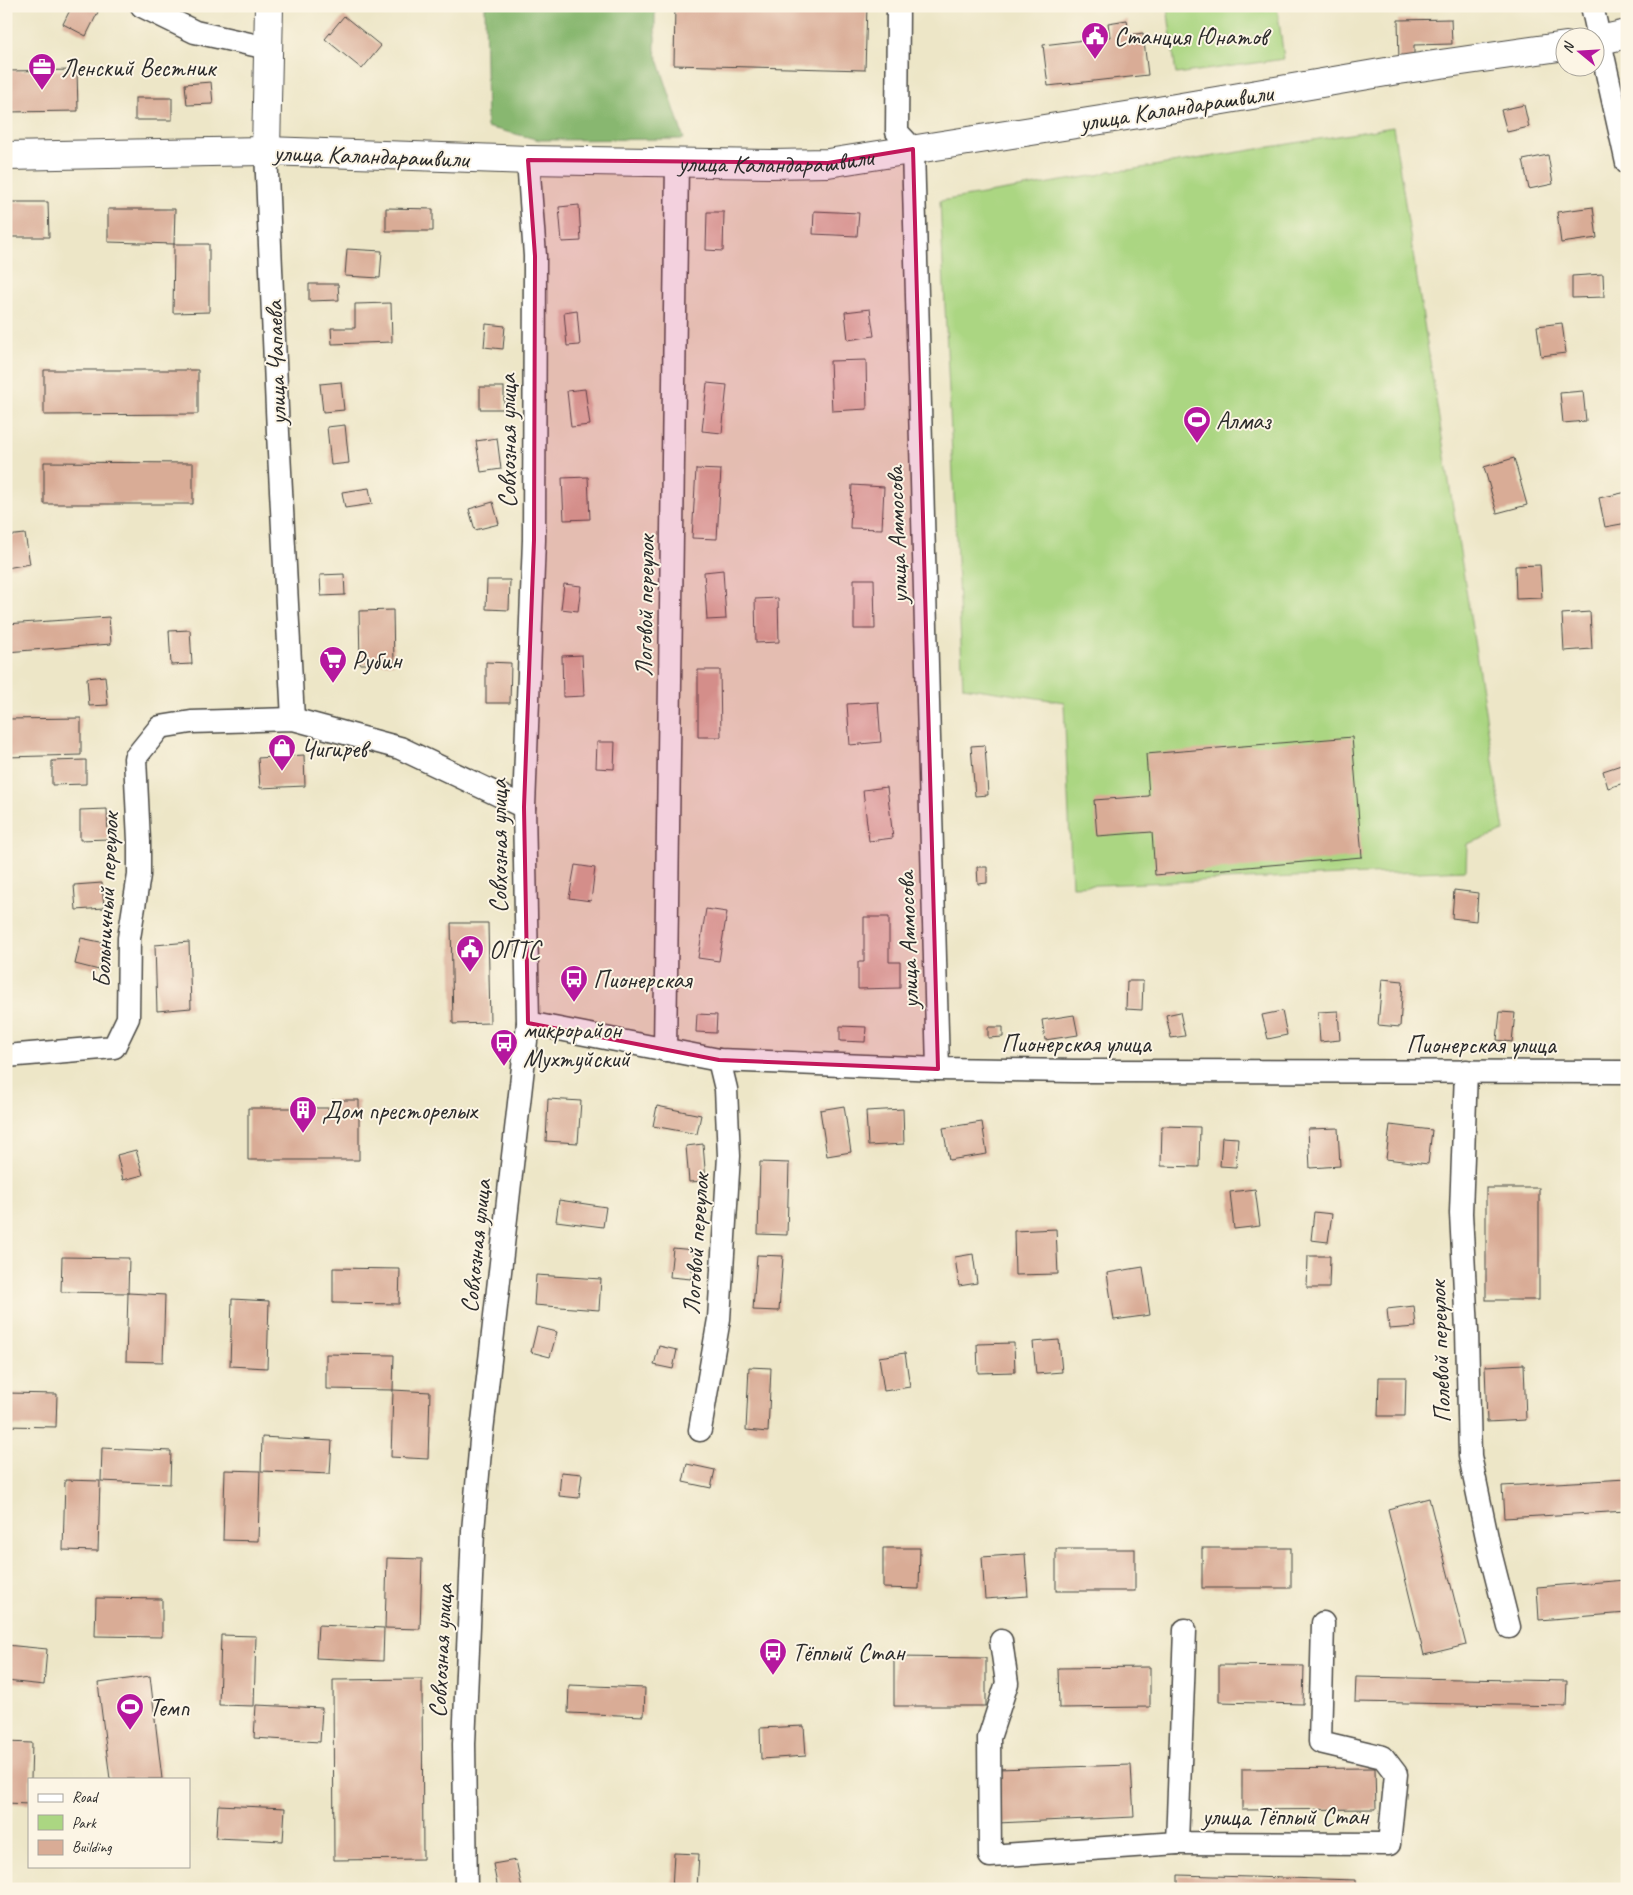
<svg xmlns="http://www.w3.org/2000/svg" width="1633" height="1895" font-family="Caveat,sans-serif">
	<rect width="100%" height="100%" fill="#fcf5e5"/>
	<filter id="ink" filterUnits="userSpaceOnUse"><feTurbulence type="fractalNoise" baseFrequency=".02" numOctaves="2"/><feDisplacementMap in="SourceGraphic" scale="10" xChannelSelector="R" yChannelSelector="G"/><feConvolveMatrix kernelMatrix="1 2 1 2 8 2 1 2 1" color-interpolation-filters="sRGB"/></filter>
	<filter id="wash" filterUnits="userSpaceOnUse"><feTurbulence type="fractalNoise" baseFrequency=".0096" numOctaves="4" result="noise"/><feDisplacementMap in="SourceGraphic" scale="20" xChannelSelector="R" yChannelSelector="G"/><feGaussianBlur stdDeviation="1.12" result="paint"/><feColorMatrix in="noise" values="0 0 0 0 0 0 0 0 0 0 0 0 0 0 0 0 0 1.4 0 .05"/><feComposite in="paint" operator="in"/></filter>
	<g filter="url(#wash)">
		<rect width="100%" height="100%" fill="#ede6c7"/>
		<g fill="#abd682" stroke="#6b8056">
			<polygon points="1167,6 1277,6 1284,59 1176,74"/>
			<polygon points="1393,127 1504,831 1467,844 1466,870 1072,886 1064,702 963,687 940,201 1098,175 1109,171 1129,170"/>
		</g>
		<polygon fill="#88b770" stroke="#5a714e" points="485,6 655,6 655,50 684,139 540,140 487,127"/>
		<g id="blocks">
			<g fill="#d9ac96">
				<polygon points="72,6 87,6 98,12 86,36 63,24"/>
				<polygon points="675,6 867,6 865,70 674,65"/>
				<polygon points="344,16 381,46 362,69 325,39"/>
				<polygon points="1451,19 1452,44 1414,45 1414,62 1399,62 1398,20"/>
				<polygon points="1127,20 1129,35 1143,33 1148,75 1048,86 1043,45 1110,37 1108,23"/>
				<polygon points="77,70 78,111 6,112 6,71"/>
				<polygon points="211,82 213,104 187,105 185,84"/>
				<rect x="135" y="98" width="37" height="22"/>
				<polygon points="1524,105 1529,127 1507,132 1501,110"/>
				<polygon points="1548,155 1553,184 1529,189 1523,160"/>
				<polygon points="6,202 48,202 49,237 6,237"/>
				<polygon points="579,205 581,241 562,242 559,207"/>
				<polygon points="1593,207 1597,238 1561,243 1557,212"/>
				<polygon points="386,208 433,209 433,231 386,231"/>
				<polygon points="108,209 175,209 174,244 108,242"/>
				<polygon points="814,211 859,213 857,236 813,234"/>
				<polygon points="707,212 724,212 723,251 706,250"/>
				<polygon points="174,244 209,244 209,312 173,313"/>
				<polygon points="347,249 382,251 380,278 345,276"/>
				<polygon points="1603,274 1604,297 1572,298 1572,276"/>
				<polygon points="309,284 338,284 339,300 309,301"/>
				<polygon points="391,303 392,342 332,344 331,328 355,328 355,304"/>
				<polygon points="870,309 874,336 848,340 845,312"/>
				<polygon points="577,310 580,345 567,346 564,312"/>
				<polygon points="1562,323 1566,353 1541,356 1537,326"/>
				<polygon points="486,324 505,326 503,349 484,347"/>
				<polygon points="866,360 867,409 832,411 830,361"/>
				<polygon points="44,370 198,370 198,414 44,415"/>
				<polygon points="341,382 344,410 323,412 320,384"/>
				<polygon points="707,383 727,385 722,433 702,431"/>
				<rect x="480" y="387" width="24" height="22"/>
				<polygon points="585,389 590,425 571,427 567,391"/>
				<polygon points="1583,391 1586,421 1563,423 1560,393"/>
				<polygon points="345,425 349,463 331,465 327,427"/>
				<polygon points="497,438 501,469 481,472 476,441"/>
				<polygon points="1514,458 1527,505 1497,513 1484,467"/>
				<polygon points="44,462 193,463 193,504 44,504"/>
				<polygon points="696,469 721,470 717,539 692,538"/>
				<polygon points="588,477 590,519 564,520 562,478"/>
				<polygon points="852,485 884,487 882,529 850,528"/>
				<polygon points="369,488 372,504 345,508 342,492"/>
				<polygon points="1627,492 1627,523 1605,527 1599,498"/>
				<polygon points="493,502 499,524 475,530 469,509"/>
				<polygon points="25,534 30,564 6,568 6,536"/>
				<polygon points="1540,565 1542,598 1516,599 1515,566"/>
				<polygon points="723,570 726,619 707,620 704,572"/>
				<polygon points="344,574 345,595 321,596 320,575"/>
				<polygon points="854,579 874,579 875,629 854,629"/>
				<polygon points="487,580 510,580 509,610 486,609"/>
				<polygon points="564,584 581,586 578,611 561,609"/>
				<polygon points="778,598 779,642 756,643 755,599"/>
				<polygon points="393,610 394,664 360,664 359,611"/>
				<polygon points="1590,612 1592,649 1564,651 1562,614"/>
				<polygon points="109,617 111,644 6,652 6,624"/>
				<polygon points="190,630 192,664 171,665 169,631"/>
				<polygon points="582,655 584,696 563,697 562,656"/>
				<polygon points="486,662 511,663 510,703 486,703"/>
				<polygon points="698,670 720,670 721,737 698,737"/>
				<polygon points="105,676 108,705 89,706 87,678"/>
				<polygon points="878,702 881,742 850,745 847,704"/>
				<polygon points="81,718 81,755 6,757 6,719"/>
				<polygon points="1352,737 1362,857 1155,875 1152,832 1097,836 1094,800 1149,796 1146,754"/>
				<polygon points="597,742 615,742 614,769 596,768"/>
				<polygon points="985,745 988,795 975,796 971,746"/>
				<polygon points="304,755 305,786 260,788 258,758"/>
				<polygon points="86,760 86,784 52,785 52,761"/>
				<polygon points="1627,763 1627,782 1608,788 1603,771"/>
				<polygon points="887,787 893,838 869,841 863,790"/>
				<polygon points="107,809 108,839 80,840 80,810"/>
				<polygon points="575,865 595,868 591,901 569,898"/>
				<polygon points="977,867 987,867 987,883 978,884"/>
				<polygon points="102,883 104,908 76,910 74,885"/>
				<polygon points="1454,890 1478,893 1476,921 1452,918"/>
				<polygon points="706,909 727,912 719,961 698,958"/>
				<polygon points="864,917 889,917 889,962 900,962 900,988 858,989 858,962 864,962"/>
				<polygon points="451,923 488,923 490,1023 453,1024"/>
				<polygon points="81,938 105,943 99,970 75,964"/>
				<polygon points="189,942 191,1008 157,1011 155,945"/>
				<polygon points="1382,979 1403,981 1400,1027 1378,1025"/>
				<polygon points="1127,981 1143,981 1142,1010 1126,1009"/>
				<polygon points="1282,1011 1287,1035 1268,1039 1262,1015"/>
				<polygon points="1338,1011 1340,1040 1320,1042 1318,1012"/>
				<polygon points="1180,1012 1185,1036 1171,1038 1166,1015"/>
				<polygon points="1500,1012 1515,1013 1512,1042 1497,1040"/>
				<polygon points="697,1014 717,1015 716,1033 696,1032"/>
				<polygon points="1074,1015 1078,1035 1045,1040 1042,1020"/>
				<polygon points="840,1026 866,1027 865,1042 840,1041"/>
				<polygon points="988,1027 1003,1027 1003,1037 988,1038"/>
				<polygon points="548,1099 581,1101 578,1143 546,1141"/>
				<polygon points="332,1100 359,1100 359,1160 248,1160 248,1108 332,1108"/>
				<polygon points="657,1106 701,1115 697,1134 653,1126"/>
				<polygon points="844,1106 851,1152 827,1156 820,1110"/>
				<polygon points="903,1109 904,1144 868,1146 866,1111"/>
				<polygon points="982,1122 987,1154 949,1160 943,1128"/>
				<polygon points="1390,1125 1432,1130 1428,1164 1386,1159"/>
				<polygon points="1162,1126 1200,1127 1199,1167 1161,1166"/>
				<polygon points="1338,1128 1340,1166 1310,1168 1308,1129"/>
				<polygon points="1222,1137 1238,1138 1236,1167 1220,1166"/>
				<polygon points="703,1144 706,1181 689,1182 686,1146"/>
				<polygon points="136,1150 143,1175 123,1180 117,1155"/>
				<polygon points="760,1162 789,1163 787,1235 758,1234"/>
				<rect x="1486" y="1188" width="53" height="112"/>
				<polygon points="1255,1189 1260,1226 1234,1229 1230,1192"/>
				<polygon points="559,1200 606,1207 603,1227 556,1221"/>
				<polygon points="1314,1212 1332,1214 1328,1242 1311,1240"/>
				<polygon points="1056,1229 1058,1274 1015,1275 1014,1231"/>
				<polygon points="673,1248 694,1250 691,1279 670,1277"/>
				<polygon points="973,1254 977,1283 959,1286 955,1257"/>
				<polygon points="757,1255 783,1256 779,1311 753,1310"/>
				<polygon points="1308,1256 1330,1256 1329,1288 1307,1288"/>
				<polygon points="62,1257 129,1258 128,1293 61,1292"/>
				<polygon points="1143,1267 1150,1315 1114,1320 1107,1273"/>
				<polygon points="333,1268 400,1269 399,1304 333,1303"/>
				<polygon points="536,1275 601,1279 599,1310 534,1305"/>
				<polygon points="128,1293 165,1295 163,1362 126,1361"/>
				<polygon points="232,1299 269,1301 267,1368 230,1366"/>
				<polygon points="1414,1306 1416,1327 1389,1329 1387,1309"/>
				<polygon points="537,1327 557,1332 550,1357 531,1352"/>
				<polygon points="1059,1340 1062,1372 1036,1374 1033,1342"/>
				<polygon points="1014,1343 1015,1372 978,1373 977,1344"/>
				<polygon points="659,1346 677,1350 673,1369 654,1365"/>
				<polygon points="905,1353 910,1387 884,1391 879,1357"/>
				<polygon points="326,1354 394,1355 393,1390 326,1389"/>
				<polygon points="1524,1364 1526,1420 1487,1422 1485,1366"/>
				<polygon points="749,1367 771,1368 768,1432 746,1430"/>
				<polygon points="1379,1377 1406,1377 1405,1416 1378,1416"/>
				<polygon points="393,1390 430,1392 428,1459 391,1457"/>
				<polygon points="6,1393 57,1394 56,1427 6,1426"/>
				<polygon points="262,1437 332,1441 330,1474 261,1471"/>
				<polygon points="102,1448 171,1451 170,1484 101,1481"/>
				<polygon points="687,1464 715,1470 711,1488 683,1482"/>
				<polygon points="225,1470 260,1471 258,1541 223,1540"/>
				<polygon points="561,1472 582,1474 579,1498 559,1496"/>
				<polygon points="1627,1479 1627,1511 1504,1518 1502,1486"/>
				<polygon points="65,1480 100,1481 98,1551 63,1550"/>
				<polygon points="1429,1498 1466,1645 1424,1655 1388,1509"/>
				<polygon points="883,1548 920,1548 919,1589 883,1588"/>
				<rect x="1202" y="1548" width="89" height="40"/>
				<rect x="1056" y="1549" width="79" height="42"/>
				<polygon points="1025,1554 1028,1596 985,1599 982,1557"/>
				<polygon points="387,1558 422,1559 420,1629 385,1628"/>
				<polygon points="1627,1580 1627,1613 1539,1620 1537,1587"/>
				<polygon points="96,1598 162,1599 162,1637 95,1636"/>
				<polygon points="318,1625 384,1628 383,1661 316,1658"/>
				<polygon points="221,1635 256,1636 254,1706 219,1705"/>
				<polygon points="6,1645 47,1649 44,1685 6,1681"/>
				<polygon points="894,1657 986,1658 986,1706 894,1706"/>
				<polygon points="1219,1665 1304,1666 1303,1704 1219,1702"/>
				<polygon points="1150,1667 1150,1707 1059,1708 1058,1668"/>
				<polygon points="150,1676 162,1779 110,1779 98,1683"/>
				<polygon points="1356,1677 1567,1681 1566,1706 1355,1702"/>
				<polygon points="422,1679 423,1859 334,1860 333,1680"/>
				<polygon points="569,1685 645,1688 644,1716 568,1713"/>
				<polygon points="256,1705 322,1708 320,1742 254,1738"/>
				<polygon points="804,1726 806,1756 761,1759 760,1728"/>
				<polygon points="6,1742 32,1743 31,1779 29,1779 29,1804 6,1803"/>
				<polygon points="1131,1765 1134,1817 997,1823 997,1769"/>
				<polygon points="1375,1768 1376,1809 1242,1810 1242,1769"/>
				<polygon points="218,1805 285,1808 283,1841 216,1838"/>
				<polygon points="674,1853 699,1854 697,1889 672,1889"/>
				<polygon points="516,1860 522,1889 498,1889 493,1864"/>
				<polygon points="1178,1875 1356,1880 1356,1889 1178,1889"/>
			</g>
		</g>
	</g>
	<g filter="url(#ink)">
		<use href="#blocks" fill-opacity="0" stroke="#484742" stroke-width="1"/>
		<g fill="none" stroke-linecap="round" stroke-linejoin="round">
			<defs>
				<g id="minor">
					<polyline points="142,6 195,32 268,48"/>
					<polyline points="898,6 897,132 913,149 938,1069"/>
					<polyline points="1592,6 1627,163"/>
					<polyline points="266,151 278,433 293,719"/>
					<polyline points="528,1023 719,1060 938,1069 1074,1071 1627,1072"/>
					<polyline points="665,1050 677,163"/>
					<polyline points="6,1056 114,1047 128,1018 129,938 139,875 139,841 135,758 160,727 191,722 293,719 400,748 524,807"/>
					<polyline points="1466,1071 1461,1213 1467,1330 1470,1456 1490,1552 1509,1627"/>
					<polyline points="700,1430 719,1319 729,1156 726,1089 719,1060"/>
					<polyline points="1185,1630 1177,1843 1389,1844 1396,1774 1383,1757 1320,1742 1323,1623"/>
					<polyline points="1001,1641 1007,1683 989,1738 990,1856 1177,1843"/>
					<polyline points="466,1889 464,1744 473,1531 481,1440 528,1023 524,807 534,540 535,256 528,160"/>
				</g>
				<g id="secondary">
					<polyline points="1596,41 1627,34"/>
					<polyline points="266,151 269,6"/>
					<path id="s1" d="M6,156L266,151L528,160L771,164L828,163L1158,111L1392,71L1566,46"/>
				</g>
			</defs>
			<use href="#minor" stroke="#484742" stroke-width="25"/>
			<use href="#secondary" stroke="#484742" stroke-width="30"/>
			<use href="#minor" stroke="#fff" stroke-width="22"/>
			<use href="#secondary" stroke="#fff" stroke-width="28"/>
		</g>
	</g>
	<path fill="#c2185b" fill-opacity="0.2" stroke="#c2185b" stroke-width="4" stroke-linejoin="round" d="M913,149L938,1069L719,1060L528,1023L524,807L534,540L535,256L528,160L828,163Z"/>
	<defs>
		<symbol id="civic-pin" viewBox="-11 -11 22 30"><path d="M0 17L-7.5 6A9.5 9.5 0 1 1 7.5 6Z" fill="#b5179e" stroke="#fcf5e5"/><path d="M-.6-6.5H3V-4.5H.6V-3L4-1V1h2V6H-6V1h2V-1L-.6-3ZM-1.2 2.5V6h2.4V2.5Z" fill="#fff"/></symbol>
		<symbol id="office-pin" viewBox="-11 -11 22 30"><path d="M0 17L-7.5 6A9.5 9.5 0 1 1 7.5 6Z" fill="#b5179e" stroke="#fcf5e5"/><path d="M-6-3h4V-5.5h4V-3h4V5H-6ZM-1-4.5V-3h2v-1.5ZM-6 0V1H6V0Z" fill="#fff"/></symbol>
		<symbol id="stadium-pin" viewBox="-11 -11 22 30"><path d="M0 17L-7.5 6A9.5 9.5 0 1 1 7.5 6Z" fill="#b5179e" stroke="#fcf5e5"/><path d="M0-5a6.5 5 0 1 0 0 10a6.5 5 0 1 0 0-10ZM-3.5-1.8h7v3.6h-7Z" fill="#fff"/></symbol>
		<symbol id="supermarket-pin" viewBox="-11 -11 22 30"><path d="M0 17L-7.5 6A9.5 9.5 0 1 1 7.5 6Z" fill="#b5179e" stroke="#fcf5e5"/><path d="M-6-5.5h2.5l.6 2H6L4.5 2H-2.5L-4.4-4H-6ZM-1.5 3.2a1.3 1.3 0 1 0 .1 0ZM3 3.2a1.3 1.3 0 1 0 .1 0Z" fill="#fff"/></symbol>
		<symbol id="shop-pin" viewBox="-11 -11 22 30"><path d="M0 17L-7.5 6A9.5 9.5 0 1 1 7.5 6Z" fill="#b5179e" stroke="#fcf5e5"/><path d="M-5-2.5h2.3a2.7 3.5 0 0 1 5.4 0H5L5.5 6h-11ZM-1.5-2.5h3a1.5 2.3 0 0 0-3 0Z" fill="#fff"/></symbol>
		<symbol id="bus-pin" viewBox="-11 -11 22 30"><path d="M0 17L-7.5 6A9.5 9.5 0 1 1 7.5 6Z" fill="#b5179e" stroke="#fcf5e5"/><path d="M-5-6H5V4H4V6H2V4H-2V6H-4V4H-5ZM-3.5-4V0h7V-4ZM-3.5 1.2v1.5H-2V1.2ZM2 1.2v1.5H3.5V1.2Z" fill="#fff"/></symbol>
		<symbol id="building-pin" viewBox="-11 -11 22 30"><path d="M0 17L-7.5 6A9.5 9.5 0 1 1 7.5 6Z" fill="#b5179e" stroke="#fcf5e5"/><path d="M-4-6H4V6H1V3H-1V6H-4ZM-2.5-4.3h1.7v1.8h-1.7ZM.8-4.3h1.7v1.8H.8ZM-2.5-1h1.7V.8h-1.7ZM.8-1h1.7V.8H.8Z" fill="#fff"/></symbol>
	</defs>
	<g fill-rule="evenodd">
		<use href="#civic-pin" x="1079" y="20" width="32" height="43"/>
		<use href="#office-pin" x="26" y="51" width="32" height="43"/>
		<use href="#stadium-pin" x="1181" y="404" width="32" height="43"/>
		<use href="#supermarket-pin" x="317" y="644" width="32" height="43"/>
		<use href="#shop-pin" x="266" y="732" width="32" height="43"/>
		<use href="#civic-pin" x="454" y="933" width="32" height="43"/>
		<use href="#bus-pin" x="558" y="963" width="32" height="43"/>
		<use href="#bus-pin" x="488" y="1027" width="32" height="43"/>
		<use href="#building-pin" x="287" y="1094" width="32" height="43"/>
		<use href="#bus-pin" x="757" y="1636" width="32" height="43"/>
		<use href="#stadium-pin" x="114" y="1691" width="32" height="43"/>
	</g>
	<g text-anchor="middle" stroke-width="4" stroke-linejoin="round" paint-order="stroke">
		<g font-size="25" fill="#2b2b2b" stroke="#fcf5e5" text-anchor="start">
			<text x="1114" y="45">Станция Юнатов</text>
			<text x="61" y="76">Ленский Вестник</text>
			<text x="1216" y="429">Алмаз</text>
			<text x="352" y="669">Рубин</text>
			<text x="301" y="757">Чигирев</text>
			<text x="489" y="958">ОПТС</text>
			<text x="593" y="988">Пионерская</text>
			<text x="523" y="1038">микрорайон<tspan x="523" dy="29">Мухтуйский</tspan></text>
			<text x="322" y="1119">Дом престорелых</text>
			<text x="792" y="1661">Тёплый Стан</text>
			<text x="149" y="1716">Темп</text>
		</g>
		<g font-size="25" fill="#2b2b2b" stroke="#fcf5e5">
			<text transform="translate(1176 107) rotate(-9)" y="9">улица Каландарашвили</text>
			<text transform="translate(371 155) rotate(2)" y="9">улица Каландарашвили</text>
			<text dy="9" stroke="none"><textPath href="#s1" startOffset="770">улица Каландарашвили</textPath></text>
			<text transform="translate(275 363) rotate(-92)" y="9">улица Чапаева</text>
			<text transform="translate(507 441) rotate(-90)" y="9">Совхозная улица</text>
			<text transform="translate(896 535) rotate(-92)" y="9">улица Аммосова</text>
			<text transform="translate(644 606) rotate(-89)" y="9">Логовой переулок</text>
			<text transform="translate(498 846) rotate(-90)" y="9">Совхозная улица</text>
			<text transform="translate(105 900) rotate(-87)" y="9">Больничный переулок</text>
			<text transform="translate(907 940) rotate(-92)" y="9">улица Аммосова</text>
			<text x="1076" y="1052">Пионерская улица</text>
			<text x="1481" y="1053">Пионерская улица</text>
			<text transform="translate(695 1244) rotate(-86)" y="9">Логовой переулок</text>
			<text transform="translate(475 1246) rotate(-84)" y="9">Совхозная улица</text>
			<text transform="translate(1439 1352) rotate(-92)" y="9">Полевой переулок</text>
			<text transform="translate(440 1651) rotate(-87)" y="9">Совхозная улица</text>
			<text x="1285" y="1825">улица Тёплый Стан</text>
		</g>
	</g>
	<rect width="1633" height="1895" fill="none" stroke="#fcf5e5" stroke-width="25"/>
	<rect x="28" y="1778" width="162" height="90" fill="#fcf5e5" stroke="#a8a49b"/>
	<rect x="38" y="1794" width="25" height="8" fill="#ffffff" stroke="#a8a49b"/>
	<text x="72" y="1802" font-size="15" fill="#2b2b2b">Road</text>
	<rect x="38" y="1815" width="25" height="15" fill="#abd682" stroke="#a8a49b"/>
	<text x="72" y="1828" font-size="15" fill="#2b2b2b">Park</text>
	<rect x="38" y="1840" width="25" height="15" fill="#d9ac96" stroke="#a8a49b"/>
	<text x="72" y="1852" font-size="15" fill="#2b2b2b">Building</text>
	<g transform="translate(1580 52) rotate(288)"><circle r="24" fill="#fcf5e5" stroke="#a8a49b"/>
	<path d="M0-4L9 19L0 12L-9 19Z" fill="#b5179e"/>
	<text y="-8" font-size="14" font-weight="bold" text-anchor="middle" fill="#2b2b2b">N</text>
	</g>
</svg>
